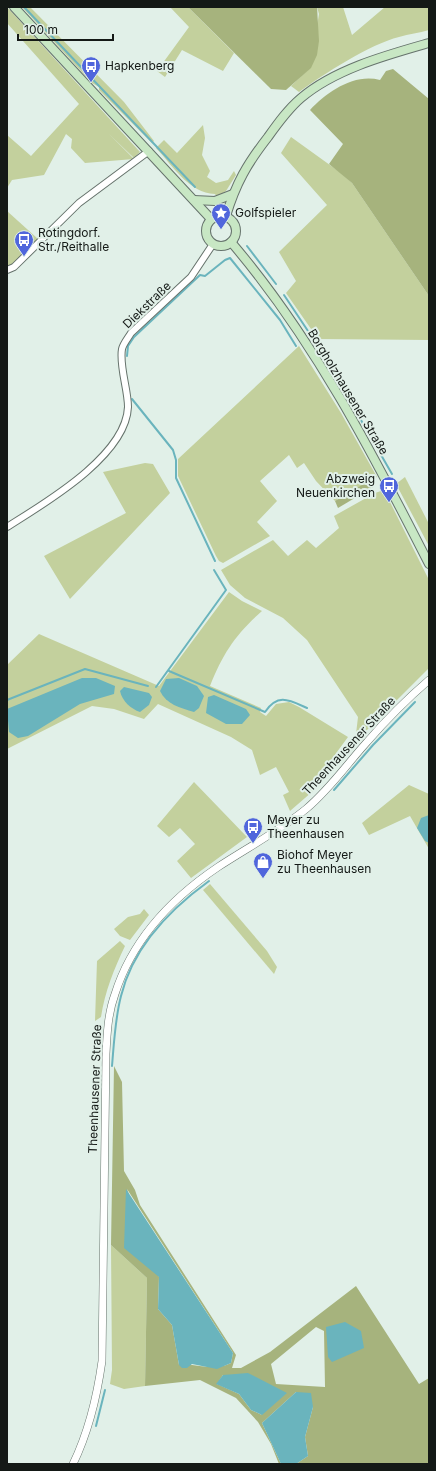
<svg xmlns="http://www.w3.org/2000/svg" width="436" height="1471" font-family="Inter,sans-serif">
	<rect width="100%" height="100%" fill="#e1f0e8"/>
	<g fill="#c3d09d">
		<polygon points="7,7 140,152 134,158 109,134 134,159 85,163 71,148 72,139 66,134 44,175 12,180 7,188 7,135 31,156 79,104 7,23"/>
		<polygon points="22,7 30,7 124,102 154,141 152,143 99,90 99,87 92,83"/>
		<polygon points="170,7 188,7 234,53 223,71 182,50 165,77 157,71 189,27"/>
		<path d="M317,7H343L352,35L385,7H429V30C419,33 409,34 399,37C370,44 324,74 299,92L291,86L310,68L319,14Z"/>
		<path d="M203,125L205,138L202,155L210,171L207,177L216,183L228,180L234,171L236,175L226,191L217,197L215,194C189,193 173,166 156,148L164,140L177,153Z"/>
		<polygon points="291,137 341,173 352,183 429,296 429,340 318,339 286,293 296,281 279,252 327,205 281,153"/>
		<polygon points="7,211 38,239 13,264 7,267"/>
		<polygon points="299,346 341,413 377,477 335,501 316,481 304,463 297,468 289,455 260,481 277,501 257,522 270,536 223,563 219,561 216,556 178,476 178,459"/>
		<polygon points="145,463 153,464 170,493 70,599 44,556 126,513 103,472"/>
		<polygon points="405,477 429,524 429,546 396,484"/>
		<polygon points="384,490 429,580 429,668 367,730 330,774 328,773 356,734 358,717 307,640 283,618 245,598 230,585 221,570 273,540 288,556 307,540 316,548 339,528 334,516 375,493"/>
		<path d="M229,592L242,601L262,611C236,634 223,653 210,686L261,708L260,712L266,716L276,704L289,702L299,707L348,737L320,775V785L290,811L283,795L289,792L276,767L260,775L252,750L231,737L158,704L144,719L114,709L92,706L7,749V665L39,634L159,686Z"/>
		<polygon points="194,782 247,837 191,878 177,861 195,844 180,828 169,837 157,826"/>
		<polygon points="409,785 429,794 429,849 410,816 369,835 362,823"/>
		<polygon points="210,884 267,951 277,967 274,974 203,890"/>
		<polygon points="144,909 149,915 130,940 120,936 114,929 128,917 140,914"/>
		<path d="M120,941L125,946C114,969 105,991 101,1017L95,1021L97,961Z"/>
		<polygon points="111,1245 147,1278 145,1386 124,1389 110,1384 112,1370"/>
	</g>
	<g fill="#a6b37d" fill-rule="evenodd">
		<polygon points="188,7 317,7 319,41 317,55 311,68 286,90 271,89"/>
		<path d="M393,69L429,99V296L352,183L329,164L343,144L310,110C327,92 354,73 380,80L386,71Z"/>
		<polygon points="372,479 375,486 338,508 335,501"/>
		<path d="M114,1066L122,1082L124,1171L135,1190L140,1205L236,1355L232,1368H241L270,1352L356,1286L419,1384L429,1378V1464H296L308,1456L305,1437L313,1407L296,1392L262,1423L281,1464H279L271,1444L258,1422L236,1398L200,1380L145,1386L147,1278L111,1245ZM127,1189L233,1353L231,1363C213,1372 198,1363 179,1365L172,1325L158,1309L159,1277ZM316,1327L324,1331L325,1387L276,1384L271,1364ZM223,1375L262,1415L251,1410L239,1394L217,1384Z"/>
	</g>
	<g fill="#6ab4bd">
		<polygon points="82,678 96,678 115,686 114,694 80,704 28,736 18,738 9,732 7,709"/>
		<path d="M179,678L197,686L204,696L199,708L194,712C180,708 166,704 160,691L166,679Z"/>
		<path d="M124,687L149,693L152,697L149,705L140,712C131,709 122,701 120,691Z"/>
		<polygon points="214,695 246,709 250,715 242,724 226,724 206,713 208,697"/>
		<polygon points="429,815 429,843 425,841 417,828 421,818"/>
		<polygon points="126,1189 233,1353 231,1363 217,1369 192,1364 187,1368 182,1368 179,1365 172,1325 158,1309 159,1277 124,1248"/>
		<polygon points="345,1322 361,1331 364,1348 332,1362 328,1357 326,1327"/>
		<polygon points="248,1373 287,1393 262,1415 251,1410 239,1394 216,1384 223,1375"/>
		<polygon points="296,1392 311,1393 313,1407 305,1437 308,1456 296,1464 281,1464 262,1423"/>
	</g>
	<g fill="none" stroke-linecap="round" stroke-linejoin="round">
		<g stroke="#6ab4bd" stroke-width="2">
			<polyline points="24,7 195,187"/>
			<polyline points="247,246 276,284"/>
			<polyline points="284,295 314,340"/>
			<polyline points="319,347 392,474"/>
			<polyline points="127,356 128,346 134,337 200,275 205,276 225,260 230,258 280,320 296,346"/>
			<polyline points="132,399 173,450 176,460 176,478 215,561"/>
			<path d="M169,671L265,712C278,693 289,700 307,708"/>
			<polyline points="156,687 226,590 214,570"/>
			<polyline points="7,700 85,669 148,686"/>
			<polyline points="334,790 373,745 415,702"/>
			<path d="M112,1066C114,1043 115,1019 121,996C133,947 169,910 209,881"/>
			<polyline points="96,1426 105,1390"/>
		</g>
		<defs>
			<g id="minor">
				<polyline points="7,270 14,267 79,203 149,151"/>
				<path d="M7,527C45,503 126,456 128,407C128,389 119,366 122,349C123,344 128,338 131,333L191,277L213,244"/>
			</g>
			<path id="tertiary" d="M73,1464C89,1431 97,1397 102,1361L106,1054C107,1033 108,1013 115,994C132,940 172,898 218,867C247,848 279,831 306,809C329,790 347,764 367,742C386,720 407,699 429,680"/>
			<g id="secondary">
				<polyline points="14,7 211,219"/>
				<polyline points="194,200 215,201 233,194"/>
				<circle cx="221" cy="231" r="15"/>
				<path d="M226,216C236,183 247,164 268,137C278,123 288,109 301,98C335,69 387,55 429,43"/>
				<path d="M231,242C313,338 372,452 429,564"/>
			</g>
		</defs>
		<use href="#minor" stroke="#66736c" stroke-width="8"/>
		<use href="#tertiary" stroke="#66736c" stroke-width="8"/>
		<use href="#secondary" stroke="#66736c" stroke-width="10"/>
		<use href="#minor" stroke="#fff" stroke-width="6"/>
		<use href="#tertiary" stroke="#fff" stroke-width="7"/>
		<use href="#secondary" stroke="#c8e7c4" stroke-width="8"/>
	</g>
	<defs>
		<symbol id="bus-pin" viewBox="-11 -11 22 30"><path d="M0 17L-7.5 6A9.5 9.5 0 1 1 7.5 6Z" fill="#5066dc" stroke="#e1f0e8"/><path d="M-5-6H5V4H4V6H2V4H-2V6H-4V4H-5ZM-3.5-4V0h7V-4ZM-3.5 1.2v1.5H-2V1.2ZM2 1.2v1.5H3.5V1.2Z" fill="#fff"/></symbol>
		<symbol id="sight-pin" viewBox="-11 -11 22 30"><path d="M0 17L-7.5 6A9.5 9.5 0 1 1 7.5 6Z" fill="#5066dc" stroke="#e1f0e8"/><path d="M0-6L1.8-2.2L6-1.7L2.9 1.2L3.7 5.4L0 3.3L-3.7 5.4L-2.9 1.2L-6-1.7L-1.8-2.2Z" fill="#fff"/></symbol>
		<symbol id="shop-pin" viewBox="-11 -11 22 30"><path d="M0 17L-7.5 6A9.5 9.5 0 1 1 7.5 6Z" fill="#5066dc" stroke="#e1f0e8"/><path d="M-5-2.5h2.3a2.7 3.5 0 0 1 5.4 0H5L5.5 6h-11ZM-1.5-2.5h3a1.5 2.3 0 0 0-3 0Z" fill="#fff"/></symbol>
	</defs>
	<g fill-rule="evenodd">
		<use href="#bus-pin" x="80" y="55" width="22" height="30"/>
		<use href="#sight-pin" x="210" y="202" width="22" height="30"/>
		<use href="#bus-pin" x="13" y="229" width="22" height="30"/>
		<use href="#bus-pin" x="378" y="475" width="22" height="30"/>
		<use href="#bus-pin" x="242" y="816" width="22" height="30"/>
		<use href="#shop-pin" x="252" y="851" width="22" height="30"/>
	</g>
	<g text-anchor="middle" stroke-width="4" stroke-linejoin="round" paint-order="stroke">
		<g font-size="12" fill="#141916" stroke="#e1f0e8" text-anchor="start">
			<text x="105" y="70">Hapkenberg</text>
			<text x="235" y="217">Golfspieler</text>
			<text x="38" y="237">Rotingdorf.<tspan x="38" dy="14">Str./Reithalle</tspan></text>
			<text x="375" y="483" text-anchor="end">Abzweig<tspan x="375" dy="14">Neuenkirchen</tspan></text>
			<text x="267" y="824">Meyer zu<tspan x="267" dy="14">Theenhausen</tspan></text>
			<text x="277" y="859">Biohof Meyer<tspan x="277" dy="14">zu Theenhausen</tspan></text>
		</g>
		<g font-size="12" fill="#141916" stroke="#e1f0e8">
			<text transform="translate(147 305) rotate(-44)" y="4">Diekstraße</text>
			<text transform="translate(348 392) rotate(59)" y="4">Borgholzhausener Straße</text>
			<text transform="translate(349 746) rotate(-47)" y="4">Theenhausener Straße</text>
			<text transform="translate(95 1089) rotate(-88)" y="4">Theenhausener Straße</text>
		</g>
	</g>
	<rect width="436" height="1471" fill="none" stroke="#141916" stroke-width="16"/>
	<path d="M18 34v6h95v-6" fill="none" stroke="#141916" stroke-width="2"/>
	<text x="24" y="34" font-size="12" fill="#141916" stroke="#e1f0e8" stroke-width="3" paint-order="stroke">100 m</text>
</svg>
